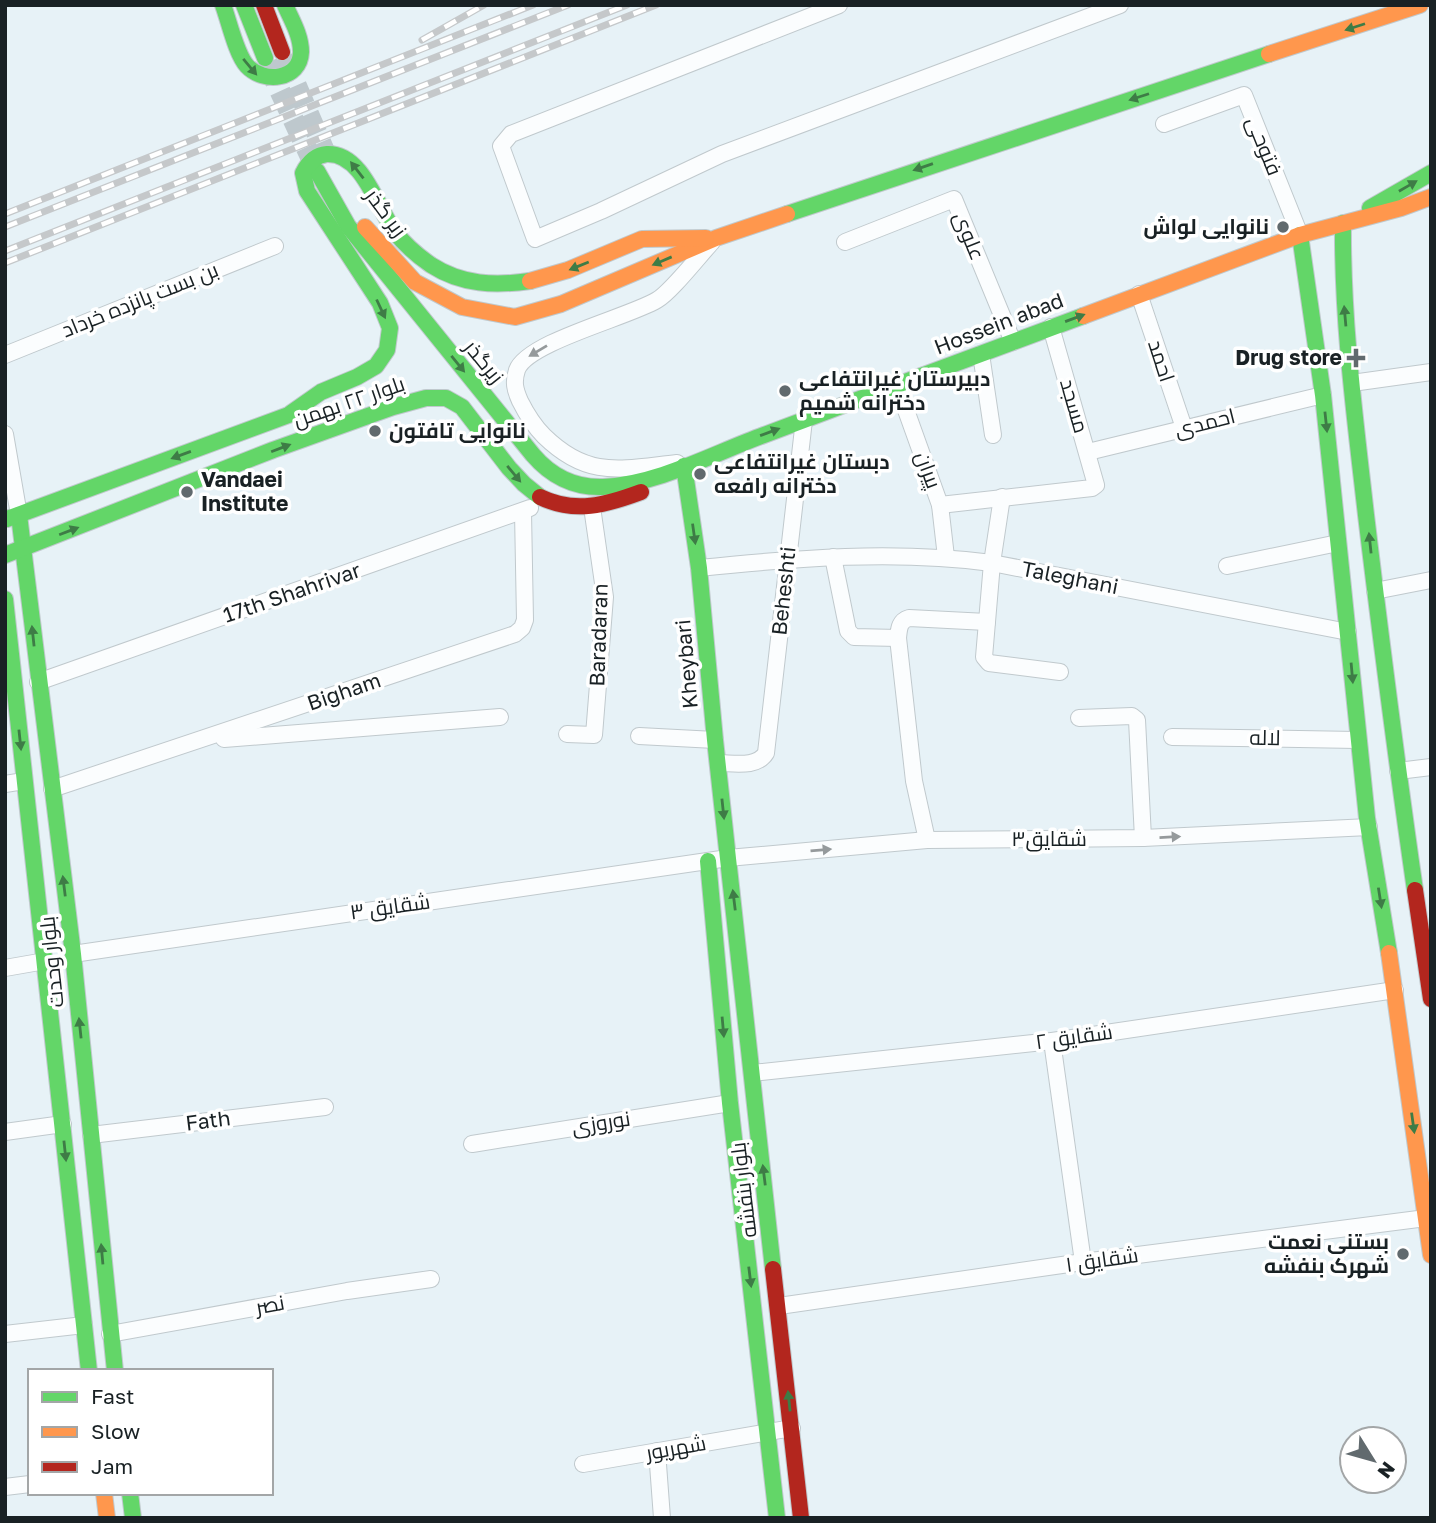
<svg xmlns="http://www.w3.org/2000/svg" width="1436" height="1523" font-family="'Golos Text',Cairo,sans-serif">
	<rect width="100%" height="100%" fill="#e7f2f7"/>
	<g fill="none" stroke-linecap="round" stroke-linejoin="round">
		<g stroke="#bec8cd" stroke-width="21" stroke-dasharray="21 10" stroke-linecap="butt">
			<polyline points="284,57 330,164"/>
			<polyline points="267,63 317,171"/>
		</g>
		<defs>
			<g id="street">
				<polyline points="839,5 511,134 501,146 535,239 601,211 722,154 1120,5"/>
				<polyline points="1164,124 1244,95 1300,235"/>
				<polyline points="845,242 954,199 1013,342"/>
				<polyline points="1139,294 1184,428"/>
				<polyline points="981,354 993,435"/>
				<polyline points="5,355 275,246"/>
				<polyline points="1352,383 1431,372"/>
				<polyline points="897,385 940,505 946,557"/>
				<polyline points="5,434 19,515"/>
				<polyline points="1088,452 1323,395"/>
				<path d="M677,463C620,469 588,479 544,436C534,426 526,413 520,401C515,390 513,382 517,370C527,342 629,317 657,300C670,293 699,256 712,242"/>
				<polyline points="1002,497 992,563 984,657 989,663 1060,672"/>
				<polyline points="940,505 1092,488 1096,485 1051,327"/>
				<path d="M833,557L848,631L854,637L898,638C899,629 899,621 909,618L987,622"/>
				<polyline points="1227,566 1338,543"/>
				<path d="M699,568C796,558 895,550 992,563L1348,632"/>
				<polyline points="1375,591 1431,580"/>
				<polyline points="898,638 914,781 927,840"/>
				<polyline points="38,682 530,508"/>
				<polyline points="1079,718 1132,716 1137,720 1143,838"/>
				<polyline points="567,734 594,735 605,597 592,507"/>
				<polyline points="639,736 715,740"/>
				<polyline points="1172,737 1357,740"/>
				<polyline points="224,739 500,717"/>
				<path d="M718,763C734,763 757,768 766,753L804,420"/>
				<polyline points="1398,771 1431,767"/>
				<polyline points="5,784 24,781"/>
				<polyline points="52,789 515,634 522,628 525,620 523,512"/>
				<polyline points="73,954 728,858 927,840 1143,838 1369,827"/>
				<polyline points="5,968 45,961"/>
				<polyline points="1052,1041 1083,1262"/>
				<polyline points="752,1073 1052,1041 1395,990"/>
				<polyline points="5,1132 63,1124"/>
				<polyline points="91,1135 325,1107"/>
				<polyline points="472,1144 730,1103"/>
				<polyline points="779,1306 1083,1262 1426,1218"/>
				<polyline points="5,1334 84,1325"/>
				<polyline points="110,1334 347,1291 431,1279"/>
				<polyline points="657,1451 662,1518"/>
				<polyline points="583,1464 792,1428"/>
				<polyline points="5,1487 30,1484"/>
			</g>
			<g id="fast">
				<path d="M223,5C229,21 236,54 247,66C264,84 300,80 301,52C301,35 291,19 285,5"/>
				<polyline points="244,5 265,58"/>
				<path d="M317,171L348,226L533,455C551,476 574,488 603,487C659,484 712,454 764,435C870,395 977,355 1083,316"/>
				<polyline points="1370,208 1431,173"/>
				<polyline points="787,214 1269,54"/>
				<path d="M1343,223C1342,321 1355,418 1366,515C1381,640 1397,765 1415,890"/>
				<polyline points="1300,235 1323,395 1367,818 1389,953"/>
				<path d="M291,413L321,392L357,377L376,366L387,350L390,328L380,303L307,191L303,173C308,163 315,155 327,154C363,153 377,208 395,232C405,245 418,256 431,265C462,285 495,286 530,281"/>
				<polyline points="684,466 699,568 715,740 773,1269"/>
				<polyline points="19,515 73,954 115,1371"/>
				<polyline points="7,519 302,410"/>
				<polyline points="5,555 273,450 393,407 426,398 446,398 462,407 509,468 524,484 540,497"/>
				<polyline points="5,599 89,1371"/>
				<polyline points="708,861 730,1103 777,1518"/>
				<polyline points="130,1493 133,1518"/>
			</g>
			<g id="slow">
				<polyline points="1269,54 1420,5"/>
				<polyline points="365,227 415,282 462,307 515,317 561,304 716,238 787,214"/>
				<polyline points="530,281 568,270 642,239 706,238"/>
				<polyline points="1083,316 1300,235 1401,208 1431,197"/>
				<polyline points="1389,953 1431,1255"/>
				<polyline points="104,1493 107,1518"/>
			</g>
			<g id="jam">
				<polyline points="264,5 282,52"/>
				<path d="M540,497C575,514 606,505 641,492"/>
				<polyline points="1415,890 1431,999"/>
				<polyline points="773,1269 801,1518"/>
			</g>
		</defs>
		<use href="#street" stroke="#c0c9cd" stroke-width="18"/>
		<use href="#fast" stroke="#c0c9cd" stroke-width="18"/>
		<use href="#slow" stroke="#c0c9cd" stroke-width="18"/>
		<use href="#jam" stroke="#c0c9cd" stroke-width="18"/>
		<use href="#street" stroke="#fbfdfe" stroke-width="16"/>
		<use href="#fast" stroke="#63d668" stroke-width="16"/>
		<use href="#slow" stroke="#ff974d" stroke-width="16"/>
		<use href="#jam" stroke="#b3261e" stroke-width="16"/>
		<defs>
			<g id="rail">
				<polyline points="422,40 484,5"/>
				<polyline points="5,214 533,5"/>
				<polyline points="5,227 568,5"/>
				<polyline points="5,251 627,5"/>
				<polyline points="5,263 656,5"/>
			</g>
		</defs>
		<use href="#rail" stroke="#c5c8ca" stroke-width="7"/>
		<use href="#rail" stroke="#fff" stroke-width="4.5" stroke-dasharray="13" stroke-linecap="butt"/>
	</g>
	<defs><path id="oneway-solid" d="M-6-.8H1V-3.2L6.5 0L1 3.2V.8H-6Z" transform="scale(1.75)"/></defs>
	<g fill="#3e7c46">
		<use href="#oneway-solid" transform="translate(1355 27) rotate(162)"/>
		<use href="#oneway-solid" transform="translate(250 67) rotate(50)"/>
		<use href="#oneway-solid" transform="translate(1139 97) rotate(162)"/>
		<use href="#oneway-solid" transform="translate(923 167) rotate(161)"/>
		<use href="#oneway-solid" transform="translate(357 170) rotate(-128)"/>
		<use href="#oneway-solid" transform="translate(1408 186) rotate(-30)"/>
		<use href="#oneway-solid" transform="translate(662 261) rotate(157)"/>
		<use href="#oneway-solid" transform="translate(579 266) rotate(158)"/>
		<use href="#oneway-solid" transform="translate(381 309) rotate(65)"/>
		<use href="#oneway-solid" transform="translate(1345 316) rotate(-95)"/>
		<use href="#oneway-solid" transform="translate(1075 318) rotate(-20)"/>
		<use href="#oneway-solid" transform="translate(458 364) rotate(51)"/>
		<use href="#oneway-solid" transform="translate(1326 422) rotate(84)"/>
		<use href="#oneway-solid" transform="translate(770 432) rotate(-20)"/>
		<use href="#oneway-solid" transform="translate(281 448) rotate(-21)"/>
		<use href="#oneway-solid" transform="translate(181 455) rotate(160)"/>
		<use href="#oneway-solid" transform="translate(514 474) rotate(50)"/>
		<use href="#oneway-solid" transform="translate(69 531) rotate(-21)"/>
		<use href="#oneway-solid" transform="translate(694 534) rotate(82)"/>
		<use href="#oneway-solid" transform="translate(1370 543) rotate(-96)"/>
		<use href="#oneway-solid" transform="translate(33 636) rotate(-96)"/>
		<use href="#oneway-solid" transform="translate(1352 673) rotate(85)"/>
		<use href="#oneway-solid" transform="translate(20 740) rotate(84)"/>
		<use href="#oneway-solid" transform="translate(723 809) rotate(84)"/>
		<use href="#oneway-solid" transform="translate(64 886) rotate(-97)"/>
		<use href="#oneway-solid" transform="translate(1380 898) rotate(81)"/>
		<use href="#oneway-solid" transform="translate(734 900) rotate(-97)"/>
		<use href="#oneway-solid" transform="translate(723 1027) rotate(85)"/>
		<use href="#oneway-solid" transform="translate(80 1028) rotate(-96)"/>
		<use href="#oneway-solid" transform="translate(1413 1123) rotate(82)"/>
		<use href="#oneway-solid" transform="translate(65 1151) rotate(84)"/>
		<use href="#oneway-solid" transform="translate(764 1175) rotate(-97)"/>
		<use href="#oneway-solid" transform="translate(102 1254) rotate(-95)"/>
		<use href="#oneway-solid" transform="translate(750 1277) rotate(83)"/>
		<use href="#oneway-solid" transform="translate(789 1401) rotate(-96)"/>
	</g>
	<g fill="#959a9c">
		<use href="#oneway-solid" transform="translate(538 351) rotate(149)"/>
		<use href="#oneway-solid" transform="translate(1170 837) rotate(-3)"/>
		<use href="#oneway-solid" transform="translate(821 850) rotate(-5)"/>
	</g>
	<g fill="#616a6e" stroke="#fff" stroke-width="2.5">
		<circle cx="1283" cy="227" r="7"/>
		<path d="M1352.5 347.5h7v7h7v7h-7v7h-7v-7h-7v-7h7z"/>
		<circle cx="785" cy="391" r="7"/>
		<circle cx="375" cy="431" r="7"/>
		<circle cx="700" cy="474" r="7"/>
		<circle cx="187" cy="492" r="7"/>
		<circle cx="1403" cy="1254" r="7"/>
	</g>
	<g text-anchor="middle" stroke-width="7" stroke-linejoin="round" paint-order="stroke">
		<g font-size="21" fill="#192124" stroke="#fff">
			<text transform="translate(1264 146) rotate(68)" y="7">فتوحی</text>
			<text transform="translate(386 213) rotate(54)" y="7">زیر گذر</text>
			<text transform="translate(969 236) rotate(68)" y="7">علوی</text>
			<text transform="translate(140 300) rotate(-22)" y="7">بن بست پانزده خرداد</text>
			<text transform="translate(999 324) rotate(-21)" y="7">Hossein abad</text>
			<text transform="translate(1161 361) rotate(72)" y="7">احمد</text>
			<text transform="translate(484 362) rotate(51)" y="7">زیرگذر</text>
			<text transform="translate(349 402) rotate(-19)" y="7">بلوار ۲۲ بهمن</text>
			<text transform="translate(1074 406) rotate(74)" y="7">مسجد</text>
			<text transform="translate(1205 423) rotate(-14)" y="7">احمدی</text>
			<text transform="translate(928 470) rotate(70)" y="7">پیران</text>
			<text transform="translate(1070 578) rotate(11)" y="7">Taleghani</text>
			<text transform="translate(784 591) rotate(-84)" y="7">Beheshti</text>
			<text transform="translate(292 593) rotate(-19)" y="7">17th Shahrivar</text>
			<text transform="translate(599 635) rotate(-88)" y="7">Baradaran</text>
			<text transform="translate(687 664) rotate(-95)" y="7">Kheybari</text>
			<text transform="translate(344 692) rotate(-19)" y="7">Bigham</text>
			<text transform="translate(1265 738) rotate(1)" y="7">لاله</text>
			<text x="1049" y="846">شقایق۳</text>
			<text transform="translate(390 907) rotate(-8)" y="7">شقایق ۳</text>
			<text transform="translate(52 962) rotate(-96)" y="7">بلوار وحدت</text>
			<text transform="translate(1074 1037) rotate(-8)" y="7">شقایق ۲</text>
			<text transform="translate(208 1121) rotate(-7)" y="7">Fath</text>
			<text transform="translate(601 1123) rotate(-9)" y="7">نوروزی</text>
			<text transform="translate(744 1190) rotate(-97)" y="7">بلوار بنفشه</text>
			<text transform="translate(1102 1260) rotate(-8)" y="7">شقایق ۱</text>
			<text transform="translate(270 1305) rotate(-10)" y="7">نصر</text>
			<text transform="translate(676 1448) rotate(-10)" y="7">شهریور</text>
		</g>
		<g font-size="21" font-weight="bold" fill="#192124" stroke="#fff" text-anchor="start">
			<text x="1269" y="234" text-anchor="end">نانوایی لواش</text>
			<text x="1342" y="365" text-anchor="end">Drug store</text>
			<text x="799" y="386">دبیرستان غیرانتفاعی<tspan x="799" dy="24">دخترانه شمیم</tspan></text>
			<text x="389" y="438">نانوایی تافتون</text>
			<text x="714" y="469">دبستان غیرانتفاعی<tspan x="714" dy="24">دخترانه رافعه</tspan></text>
			<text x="201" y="487">Vandaei<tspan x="201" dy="24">Institute</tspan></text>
			<text x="1389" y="1249" text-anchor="end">بستنی نعمت<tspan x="1389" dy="24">شهرک بنفشه</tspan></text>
		</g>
	</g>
	<rect width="1436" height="1523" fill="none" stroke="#192124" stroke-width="14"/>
	<rect x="28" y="1369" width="245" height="126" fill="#ffffff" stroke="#a3a6a7" stroke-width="2"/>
	<rect x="42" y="1392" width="35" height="10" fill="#63d668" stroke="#a3a6a7" stroke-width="2"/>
	<text x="91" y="1404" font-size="21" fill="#192124">Fast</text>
	<rect x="42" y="1427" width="35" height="10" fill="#ff974d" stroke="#a3a6a7" stroke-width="2"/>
	<text x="91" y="1439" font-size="21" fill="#192124">Slow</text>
	<rect x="42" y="1462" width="35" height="10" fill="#b3261e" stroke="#a3a6a7" stroke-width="2"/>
	<text x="91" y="1474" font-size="21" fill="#192124">Jam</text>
	<g transform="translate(1373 1460) rotate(127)"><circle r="33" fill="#ffffff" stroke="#a3a6a7" stroke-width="2"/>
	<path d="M0-5L12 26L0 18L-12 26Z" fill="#616a6e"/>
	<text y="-10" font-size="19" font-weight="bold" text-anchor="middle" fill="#192124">N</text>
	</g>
</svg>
